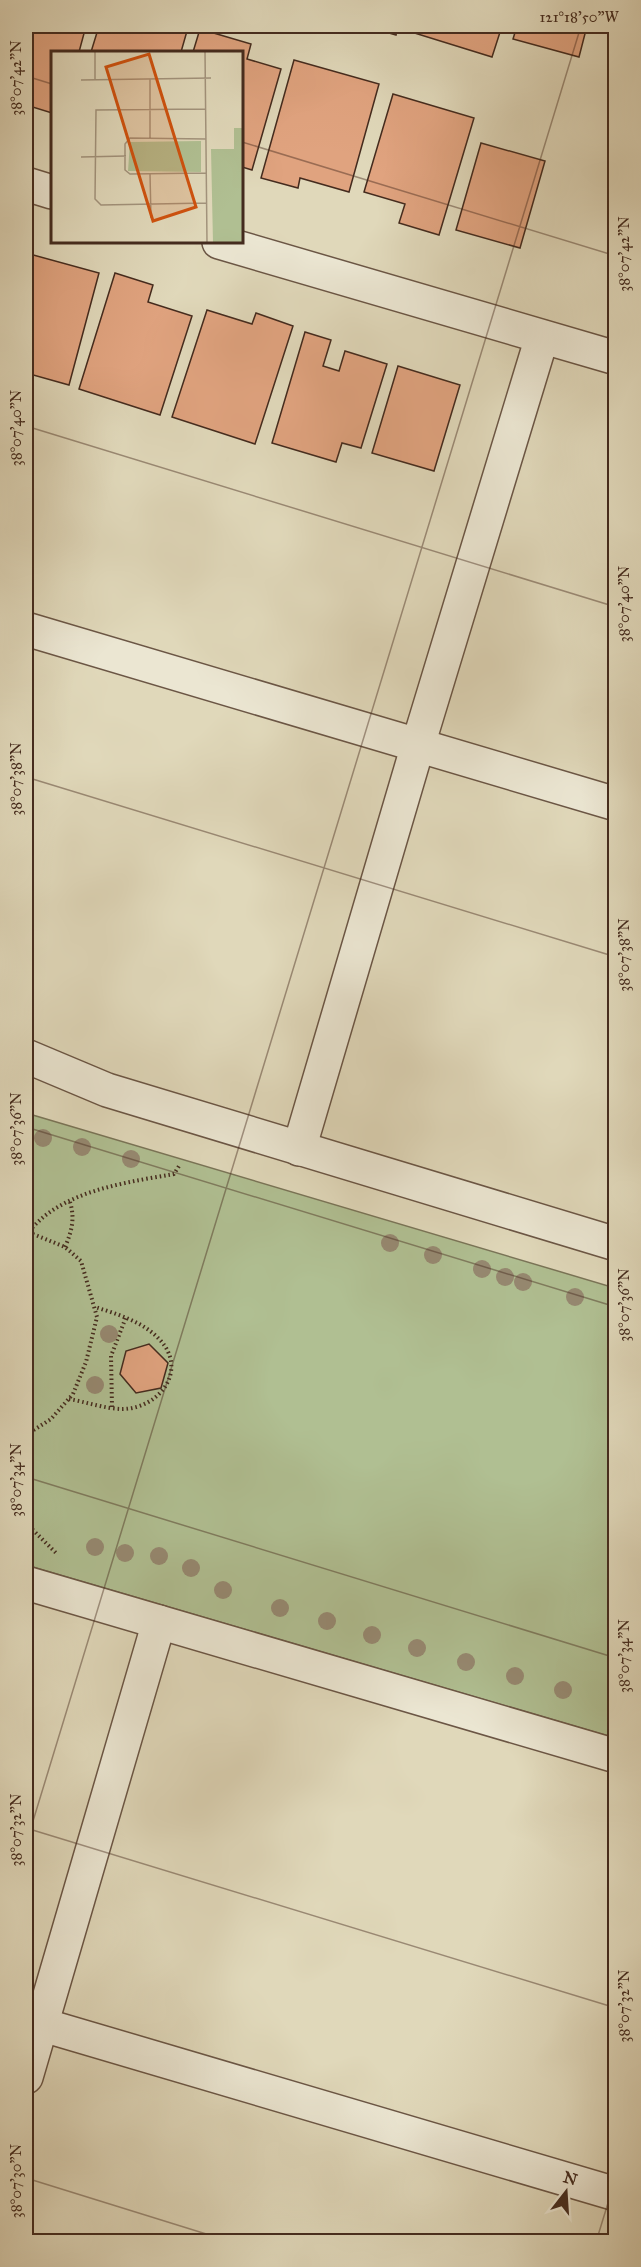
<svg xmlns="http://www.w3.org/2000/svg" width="641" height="2267" font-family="'IM FELL Great Primer',serif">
	<rect width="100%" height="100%" fill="#e0d8ba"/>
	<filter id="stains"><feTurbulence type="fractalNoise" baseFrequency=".00333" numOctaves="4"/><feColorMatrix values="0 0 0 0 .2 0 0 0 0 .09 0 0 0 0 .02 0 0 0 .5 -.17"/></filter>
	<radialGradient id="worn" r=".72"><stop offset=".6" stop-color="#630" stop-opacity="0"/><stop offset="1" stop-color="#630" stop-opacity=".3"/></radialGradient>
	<polygon fill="#b0bf92" stroke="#7a7558" stroke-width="1.5" points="26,1113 615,1288 615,1738 26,1565"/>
	<g fill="#e0a37f" stroke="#442b1e" stroke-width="1.5">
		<polygon points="26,26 86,26 79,52 52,52 52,113 26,105"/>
		<polygon points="99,26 166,26 187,31 181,52 91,52"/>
		<polygon points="365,26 398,26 396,35"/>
		<polygon points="409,26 502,26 492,57 408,31"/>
		<polygon points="517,26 587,26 579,57 513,39"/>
		<polygon points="200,29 251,44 247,59 281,69 252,170 242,167 242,52 193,52"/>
		<polygon points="294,60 379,84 349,192 300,178 298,188 261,178"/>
		<polygon points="393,94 474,118 439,235 399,223 405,204 364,192"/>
		<polygon points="481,143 545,161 520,248 456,230"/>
		<polygon points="26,253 99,273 69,385 26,373"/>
		<polygon points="115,273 153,285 148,302 192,316 160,415 79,389"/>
		<polygon points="207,310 252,324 256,313 293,326 255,444 172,417"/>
		<polygon points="305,332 331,340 323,366 339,371 345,351 387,364 361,448 342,443 336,462 272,443"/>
		<polygon points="398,366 460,385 434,471 372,453"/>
		<polygon points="149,1344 168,1363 161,1388 136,1393 120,1374 126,1351"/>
	</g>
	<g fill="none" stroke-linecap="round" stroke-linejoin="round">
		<defs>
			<g id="minor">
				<polyline points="26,184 52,192"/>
				<polyline points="219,242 616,358"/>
				<polyline points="26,629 616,804"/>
				<polyline points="26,1056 107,1090 616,1244"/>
				<polyline points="299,1149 418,745 542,337"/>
				<polyline points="26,1583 616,1756"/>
				<polyline points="26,2020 616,2194"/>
				<polyline points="26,2077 159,1622"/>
			</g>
		</defs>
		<use href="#minor" stroke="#6b5645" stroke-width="36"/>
		<g stroke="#442b1e" stroke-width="4" stroke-dasharray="1.5 3" stroke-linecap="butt">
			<path d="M26,1234C34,1226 41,1218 50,1212C84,1188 134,1181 174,1174L179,1166"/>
			<path d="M65,1247C72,1231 75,1218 70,1202"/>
			<path d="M69,1399C86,1402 106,1409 123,1409C160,1408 188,1370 160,1340C144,1322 117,1314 95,1307"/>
			<polyline points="112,1407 111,1356 126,1317"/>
			<polyline points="26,1435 51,1419 73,1394 86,1362 97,1317 81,1261 65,1247 28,1232"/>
			<polyline points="26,1523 57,1554"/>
		</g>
		<use href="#minor" stroke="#ebe6d2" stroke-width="33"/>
	</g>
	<g fill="#968971">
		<circle cx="43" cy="1138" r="9"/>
		<circle cx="82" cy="1147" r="9"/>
		<circle cx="131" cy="1159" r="9"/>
		<circle cx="390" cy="1243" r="9"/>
		<circle cx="433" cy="1255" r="9"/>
		<circle cx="482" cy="1269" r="9"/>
		<circle cx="505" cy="1277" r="9"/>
		<circle cx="523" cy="1282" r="9"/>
		<circle cx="575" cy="1297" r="9"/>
		<circle cx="109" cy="1334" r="9"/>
		<circle cx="95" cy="1385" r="9"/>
		<circle cx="95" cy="1547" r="9"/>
		<circle cx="125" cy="1553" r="9"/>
		<circle cx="159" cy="1556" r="9"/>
		<circle cx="191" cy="1568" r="9"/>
		<circle cx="223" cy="1590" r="9"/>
		<circle cx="280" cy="1608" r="9"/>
		<circle cx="327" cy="1621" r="9"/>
		<circle cx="372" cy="1635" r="9"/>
		<circle cx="417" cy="1648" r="9"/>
		<circle cx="466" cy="1662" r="9"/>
		<circle cx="515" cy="1676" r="9"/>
		<circle cx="563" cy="1690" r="9"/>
	</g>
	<path fill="none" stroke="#442b1e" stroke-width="1.5" stroke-opacity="0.45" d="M26,76L52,84M242,142L616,256M26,426L616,607M26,777L616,957M26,1127L616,1307M26,1477L616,1658M26,1828L616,2008M26,1844L581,26M26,2178L232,2242M596,2242L616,2177"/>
	<g transform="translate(51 51)">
		<rect width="192" height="192" fill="#e0d8ba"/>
		<path d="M183,77H192V192H162L160,98H183ZM150,90V121L77,120L79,91Z" fill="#b0bf92"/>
		<path fill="none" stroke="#a2937c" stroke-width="1.5" d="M44,0V28M154,0L156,192M99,28V88M30,29L160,27M155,58L45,59L44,148L50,154L156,152M155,88L79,87L74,93V119L79,123L156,122M30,106L75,105M99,123L100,167"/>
		<path fill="#cf520f" fill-opacity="0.15" stroke="#cf520f" stroke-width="3" d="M98,3L145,156L102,170L55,16Z"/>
		<rect width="192" height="192" fill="none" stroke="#442b1e" stroke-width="3"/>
	</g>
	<rect width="641" height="2267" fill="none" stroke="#e0d8ba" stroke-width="66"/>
	<g transform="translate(566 2192) rotate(17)" stroke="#ebe6d2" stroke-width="4.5" paint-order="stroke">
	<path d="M0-4.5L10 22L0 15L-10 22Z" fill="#442b1e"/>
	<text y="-9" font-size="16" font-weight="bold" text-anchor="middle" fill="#442b1e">N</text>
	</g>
	<rect x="33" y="33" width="575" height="2201" fill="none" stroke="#442b1e" stroke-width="2"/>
	<g font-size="15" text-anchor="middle" fill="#442b1e">
		<text x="579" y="22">121°18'50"W</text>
		<text transform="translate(16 78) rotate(-90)" y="5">38°07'42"N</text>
		<text transform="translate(624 254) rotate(-90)" y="5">38°07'42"N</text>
		<text transform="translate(16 428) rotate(-90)" y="5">38°07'40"N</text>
		<text transform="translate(624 604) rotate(-90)" y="5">38°07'40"N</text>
		<text transform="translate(16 779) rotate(-90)" y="5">38°07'38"N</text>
		<text transform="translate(624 955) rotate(-90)" y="5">38°07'38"N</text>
		<text transform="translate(16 1129) rotate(-90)" y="5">38°07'36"N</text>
		<text transform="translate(624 1305) rotate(-90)" y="5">38°07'36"N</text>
		<text transform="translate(16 1480) rotate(-90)" y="5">38°07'34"N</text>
		<text transform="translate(624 1656) rotate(-90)" y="5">38°07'34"N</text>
		<text transform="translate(16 1830) rotate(-90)" y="5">38°07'32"N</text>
		<text transform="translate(624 2006) rotate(-90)" y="5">38°07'32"N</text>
		<text transform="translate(16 2181) rotate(-90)" y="5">38°07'30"N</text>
	</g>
	<rect width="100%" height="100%" filter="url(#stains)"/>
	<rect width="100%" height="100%" fill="url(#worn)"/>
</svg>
